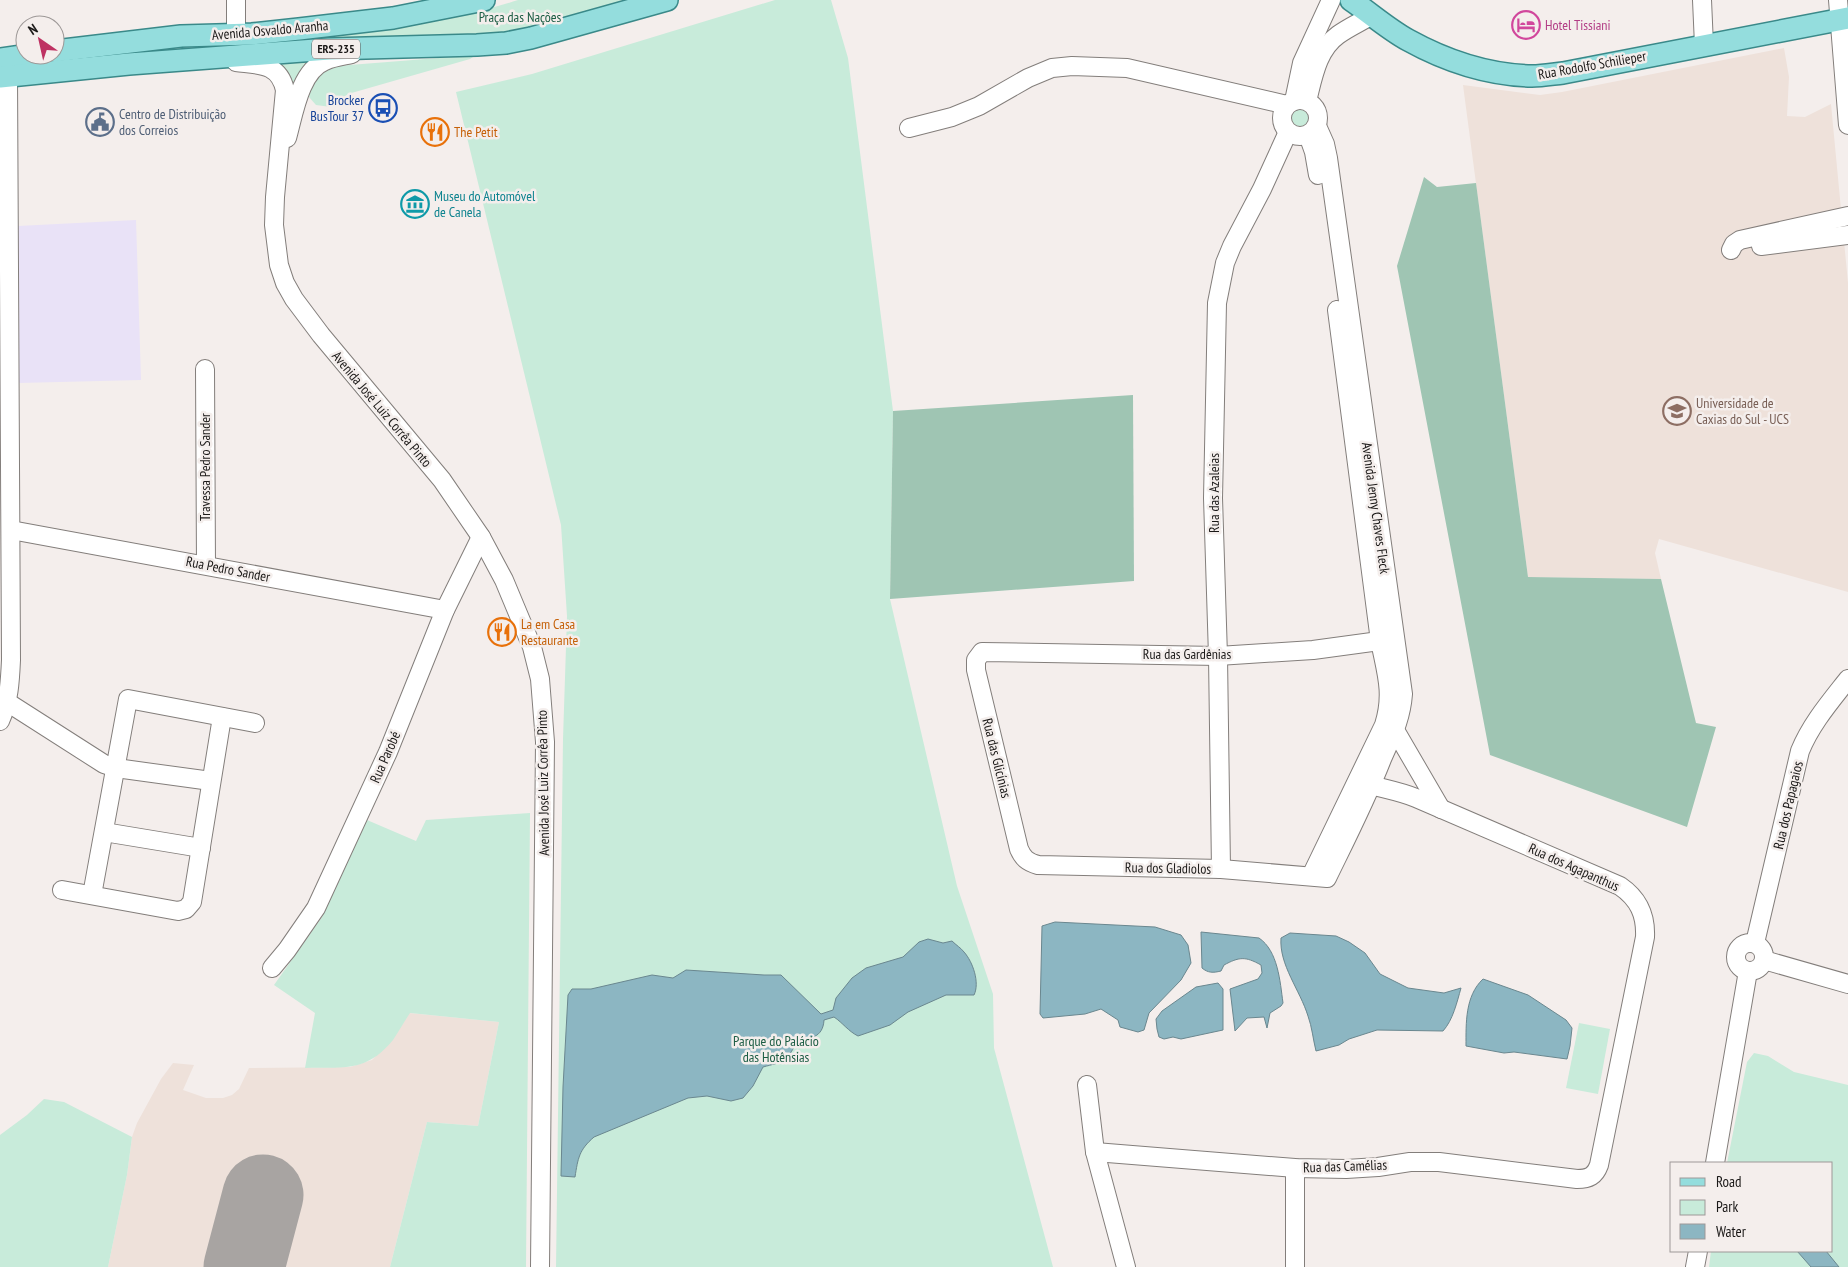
<svg xmlns="http://www.w3.org/2000/svg" width="1848" height="1267" font-family="'PT Sans Narrow',sans-serif">
	<rect width="100%" height="100%" fill="#f4eeec"/>
	<g fill="#eee1da">
		<polygon points="1784,48 1789,77 1787,116 1805,117 1831,104 1848,283 1848,592 1659,539 1655,553 1661,579 1528,577 1463,85 1540,95 1562,92"/>
		<polygon points="409,1013 499,1022 478,1126 427,1122 390,1267 108,1267 127,1175 132,1137 137,1123 161,1079 173,1063 194,1065 183,1090 206,1098 223,1098 232,1095 239,1089 249,1068 350,1067 372,1060 393,1038"/>
	</g>
	<polygon fill="#e9e2f7" points="136,220 141,380 19,383 18,226"/>
	<g fill="#c8ebda">
		<path d="M518,0H639L503,37L257,47L256,40C344,31 433,28 518,0Z"/>
		<polygon points="775,0 831,0 848,58 893,411 890,599 957,886 993,994 994,1048 1053,1267 556,1267 563,739 567,616 561,525 456,92 532,74"/>
		<path d="M476,55L470,59L348,94L331,107L316,105L309,97C315,76 316,73 337,66Z"/>
		<polygon points="314,59 292,94 270,61"/>
		<circle cx="1300" cy="118" r="11"/>
		<path d="M530,813L526,1267H390L427,1122L478,1126L499,1022L410,1013C404,1022 399,1031 393,1040C366,1073 343,1067 305,1068L315,1013L274,985L322,917L367,820L416,841L426,820Z"/>
		<polygon points="1579,1023 1610,1029 1598,1094 1566,1088"/>
		<polygon points="1754,1053 1768,1056 1794,1072 1848,1085 1848,1267 1709,1267 1711,1251 1832,1251 1832,1163 1727,1163 1747,1062"/>
		<polygon points="44,1099 64,1102 132,1137 127,1175 108,1267 0,1267 0,1135 27,1115"/>
	</g>
	<g fill="#9fc5b3">
		<polygon points="1424,177 1437,187 1476,183 1528,577 1661,579 1696,723 1716,727 1687,827 1490,755 1397,266"/>
		<polygon points="1133,395 1134,581 890,599 893,411"/>
	</g>
	<g fill="#8cb6c2" stroke="#6a878f">
		<polygon points="1055,922 1155,927 1181,935 1188,945 1191,963 1181,980 1149,1013 1144,1030 1138,1032 1120,1027 1118,1020 1101,1009 1085,1014 1043,1018 1040,1014 1042,926"/>
		<path d="M1201,932L1259,938C1278,951 1280,981 1283,1003L1281,1006L1270,1013L1267,1028L1264,1017L1247,1018L1235,1031L1230,989L1258,979L1262,973L1261,965C1245,956 1239,957 1224,965L1221,971C1213,973 1208,973 1202,968Z"/>
		<path d="M1290,933L1336,936L1349,942L1365,953L1380,974L1408,988L1444,993L1461,988C1457,1002 1453,1020 1443,1031L1377,1030L1349,1039L1339,1045L1316,1051C1313,1039 1312,1027 1308,1016C1300,990 1279,965 1281,938Z"/>
		<path d="M928,939L943,943L952,941C956,945 961,948 964,952C973,962 980,983 974,995H946L908,1012L890,1025L858,1036C848,1031 843,1023 834,1017L824,1020C823,1038 810,1038 796,1043C787,1062 782,1062 763,1067L753,1086L743,1098L731,1101L707,1096L688,1098L594,1137C579,1150 578,1158 575,1177L561,1176L563,1087L568,995L572,989H591L652,975L673,978L686,970L764,975H781L821,1014L833,1010L836,998L852,978L866,968L903,957L919,942Z"/>
		<path d="M1483,979L1528,995L1566,1020L1572,1028L1570,1046L1567,1059L1514,1052L1504,1053L1466,1046C1466,1023 1465,996 1483,979Z"/>
		<polygon points="1218,983 1223,989 1223,1030 1181,1039 1173,1037 1164,1039 1159,1037 1157,1029 1156,1019 1162,1011 1196,987"/>
		<polygon points="1797,1251 1826,1251 1839,1267 1811,1267"/>
	</g>
	<g fill="none" stroke-linecap="round" stroke-linejoin="round">
		<polyline stroke="#a8a4a2" stroke-width="81" points="244,1267 263,1195"/>
		<defs>
			<g id="minor">
				<polyline points="236,0 236,35"/>
				<polyline points="1702,0 1704,45"/>
				<polyline points="1838,0 1848,125"/>
				<path d="M236,62C259,65 279,63 285,90L275,197L274,225L279,265L285,283L294,299L321,335L442,480L481,537L504,580L532,647L540,679L545,742L540,1267"/>
				<circle cx="1300" cy="118" r="18"/>
				<polyline points="1294,101 1302,63 1331,0"/>
				<path d="M1307,101C1313,78 1317,50 1338,35C1349,27 1361,22 1372,15"/>
				<path d="M1317,126L1325,144L1328,158L1403,694C1401,720 1392,736 1382,759C1366,800 1346,839 1327,878L1221,869L1038,865C1027,862 1023,858 1019,849L976,670V660L982,652L1218,656L1313,650L1394,639"/>
				<polyline points="909,128 952,117 979,106 1028,78 1052,68 1072,66 1127,68 1287,105"/>
				<polyline points="1308,135 1314,152 1318,175"/>
				<path d="M287,138C294,113 300,71 325,61C333,57 343,56 352,54"/>
				<polyline points="1761,246 1848,235"/>
				<polyline points="1731,250 1734,244 1740,240 1848,216"/>
				<polyline points="205,369 206,565"/>
				<polyline points="11,530 445,610"/>
				<polyline points="7,702 104,764 116,768 211,781"/>
				<path d="M0,721C9,701 10,682 11,660L8,76"/>
				<polyline points="1387,726 1395,730 1441,809"/>
				<polyline points="104,832 201,848"/>
				<polyline points="1221,869 1218,656 1213,498 1217,303 1225,263 1232,246 1262,189 1288,132"/>
				<path d="M1311,876L1384,725C1394,693 1386,672 1380,641L1337,310"/>
				<polyline points="62,890 178,911 186,909 192,902 222,717"/>
				<polyline points="92,895 128,699 255,723"/>
				<circle cx="1750" cy="957" r="14"/>
				<path d="M1755,943L1800,751C1811,724 1830,702 1848,679"/>
				<polyline points="1764,960 1848,984"/>
				<polyline points="272,968 287,950 316,908 388,752 445,610 481,537"/>
				<polyline points="1087,1085 1095,1152 1126,1267"/>
				<path d="M1095,1152L1295,1168L1346,1169L1378,1167L1410,1162H1439L1577,1179C1589,1179 1595,1176 1599,1165L1645,937C1646,915 1639,899 1620,886L1416,798C1397,790 1377,788 1358,781"/>
				<polyline points="1715,1163 1748,971"/>
				<polyline points="1295,1267 1295,1168"/>
				<polyline points="1695,1267 1698,1251"/>
			</g>
			<g id="major">
				<path d="M1351,0C1370,13 1388,29 1408,40C1446,61 1489,75 1532,76C1543,76 1553,74 1563,73L1848,18"/>
				<polyline points="55,51 181,36 252,34 299,29 393,18 484,0"/>
				<polyline points="0,59 29,55"/>
				<polyline points="0,77 129,64 329,49 477,45 506,43 531,38 667,0"/>
			</g>
		</defs>
		<use href="#minor" stroke="#837e7b" stroke-width="20"/>
		<use href="#major" stroke="#3a8989" stroke-width="24"/>
		<use href="#minor" stroke="#fff" stroke-width="18"/>
		<use href="#major" stroke="#94dddd" stroke-width="21"/>
	</g>
	<defs>
		<symbol id="hotel-ring" viewBox="-11 -11 22 22"><circle r="9.5" fill="#f4eeec" stroke="#d1479c" stroke-width="1.5"/><path d="M-6-4.5h1.5V1H6V5H4.5V3h-9V5H-6ZM-4 0a1.8 1.8 0 1 1 3.6 0ZM.5 0V-2.5h3Q6-2.5 6 0Z" fill="#d1479c"/></symbol>
		<symbol id="bus-ring" viewBox="-11 -11 22 22"><circle r="9.5" fill="#f4eeec" stroke="#1a4fb4" stroke-width="1.5"/><path d="M-5-6H5V4H4V6H2V4H-2V6H-4V4H-5ZM-3.5-4V0h7V-4ZM-3.5 1.2v1.5H-2V1.2ZM2 1.2v1.5H3.5V1.2Z" fill="#1a4fb4"/></symbol>
		<symbol id="civic-ring" viewBox="-11 -11 22 22"><circle r="9.5" fill="#f4eeec" stroke="#5c6f8a" stroke-width="1.5"/><path d="M-.6-6.5H3V-4.5H.6V-3L4-1V1h2V6H-6V1h2V-1L-.6-3ZM-1.2 2.5V6h2.4V2.5Z" fill="#5c6f8a"/></symbol>
		<symbol id="restaurant-ring" viewBox="-11 -11 22 22"><circle r="9.5" fill="#f4eeec" stroke="#e8710a" stroke-width="1.5"/><path d="M-5-6h1v4h1v-4h1v4h1v-4h1v5L-1.5 .5V6h-2V.5L-5-1ZM5-6V6H3V1.5H1.5Q1.5-4 5-6Z" fill="#e8710a"/></symbol>
		<symbol id="museum-ring" viewBox="-11 -11 22 22"><circle r="9.5" fill="#f4eeec" stroke="#0f9aa8" stroke-width="1.5"/><path d="M0-6L6-3V-2H-6V-3ZM-5-1h2V3h-2ZM-1-1h2V3h-2ZM3-1h2V3H3ZM-6 4H6V6H-6Z" fill="#0f9aa8"/></symbol>
		<symbol id="university-ring" viewBox="-11 -11 22 22"><circle r="9.5" fill="#f4eeec" stroke="#8d6e63" stroke-width="1.5"/><path d="M0-5L7-2L0 1L-7-2ZM-4 1L0 2.5L4 1V4Q0 6-4 4Z" fill="#8d6e63"/></symbol>
	</defs>
	<g fill-rule="evenodd">
		<use href="#hotel-ring" x="1510" y="9" width="32" height="32"/>
		<use href="#bus-ring" x="367" y="92" width="32" height="32"/>
		<use href="#civic-ring" x="84" y="106" width="32" height="32"/>
		<use href="#restaurant-ring" x="419" y="116" width="32" height="32"/>
		<use href="#museum-ring" x="399" y="188" width="32" height="32"/>
		<use href="#university-ring" x="1661" y="395" width="32" height="32"/>
		<use href="#restaurant-ring" x="486" y="616" width="32" height="32"/>
	</g>
	<g text-anchor="middle" stroke-width="5" stroke-linejoin="round" paint-order="stroke">
		<rect fill="#f4eeec" stroke="#5b5857" stroke-width="1" x="312" y="39.5" width="48" height="19" rx="4"/>
		<g font-size="12" font-weight="bold" fill="#1a1817">
			<text x="336" y="53">ERS-235</text>
		</g>
		<g font-size="14" fill="#1b5c43" stroke="#f4eeec">
			<text x="520" y="22">Praça das Nações</text>
			<text x="776" y="1046">Parque do Palácio<tspan x="776" dy="16">das Hotênsias</tspan></text>
		</g>
		<g font-size="14" fill="#b23c85" stroke="#f4eeec" text-anchor="start">
			<text x="1545" y="30">Hotel Tissiani</text>
		</g>
		<g font-size="14" fill="#1a1817" stroke="#f4eeec">
			<text transform="translate(270 30) rotate(-5)" y="5">Avenida Osvaldo Aranha</text>
			<text transform="translate(1592 65) rotate(-10)" y="5">Rua Rodolfo Schilieper</text>
			<text transform="translate(382 409) rotate(50)" y="5">Avenida José Luiz Corrêa Pinto</text>
			<text transform="translate(205 467) rotate(-90)" y="5">Travessa Pedro Sander</text>
			<text transform="translate(1214 493) rotate(-90)" y="5">Rua das Azaleias</text>
			<text transform="translate(1376 508) rotate(82)" y="5">Avenida Jenny Chaves Fleck</text>
			<text transform="translate(228 569) rotate(11)" y="5">Rua Pedro Sander</text>
			<text x="1187" y="659">Rua das Gardênias</text>
			<text transform="translate(385 757) rotate(-66)" y="5">Rua Parobé</text>
			<text transform="translate(997 758) rotate(76)" y="5">Rua das Glicínias</text>
			<text transform="translate(543 783) rotate(-91)" y="5">Avenida José Luiz Corrêa Pinto</text>
			<text transform="translate(1788 805) rotate(-77)" y="5">Rua dos Papagaios</text>
			<text transform="translate(1574 867) rotate(24)" y="5">Rua dos Agapanthus</text>
			<text transform="translate(1168 868) rotate(1)" y="5">Rua dos Gladiolos</text>
			<text transform="translate(1345 1166) rotate(-2)" y="5">Rua das Camélias</text>
		</g>
		<g font-size="14" fill="#164399" stroke="#f4eeec" text-anchor="end">
			<text x="364" y="105">Brocker<tspan x="364" dy="16">BusTour 37</tspan></text>
		</g>
		<g font-size="14" fill="#4e5e75" stroke="#f4eeec" text-anchor="start">
			<text x="119" y="119">Centro de Distribuição<tspan x="119" dy="16">dos Correios</tspan></text>
		</g>
		<g font-size="14" fill="#c56008" stroke="#f4eeec" text-anchor="start">
			<text x="454" y="137">The Petit</text>
			<text x="521" y="629">La em Casa<tspan x="521" dy="16">Restaurante</tspan></text>
		</g>
		<g font-size="14" fill="#0d838f" stroke="#f4eeec" text-anchor="start">
			<text x="434" y="201">Museu do Automóvel<tspan x="434" dy="16">de Canela</tspan></text>
		</g>
		<g font-size="14" fill="#785e54" stroke="#f4eeec" text-anchor="start">
			<text x="1696" y="408">Universidade de<tspan x="1696" dy="16">Caxias do Sul - UCS</tspan></text>
		</g>
	</g>
	<rect x="1670" y="1162" width="162" height="90" fill="#f4eeec" stroke="#9d9897"/>
	<rect x="1680" y="1178" width="25" height="8" fill="#94dddd" stroke="#9d9897"/>
	<text x="1716" y="1187" font-size="15" fill="#1a1817">Road</text>
	<rect x="1680" y="1200" width="25" height="15" fill="#c8ebda" stroke="#9d9897"/>
	<text x="1716" y="1212" font-size="15" fill="#1a1817">Park</text>
	<rect x="1680" y="1224" width="25" height="15" fill="#8cb6c2" stroke="#9d9897"/>
	<text x="1716" y="1237" font-size="15" fill="#1a1817">Water</text>
	<g transform="translate(40 40) rotate(326)"><circle r="24" fill="#f4eeec" stroke="#9d9897"/>
	<path d="M0-4L9 19L0 12L-9 19Z" fill="#be3162"/>
	<text y="-8" font-size="14" font-weight="bold" text-anchor="middle" fill="#1a1817">N</text>
	</g>
</svg>
